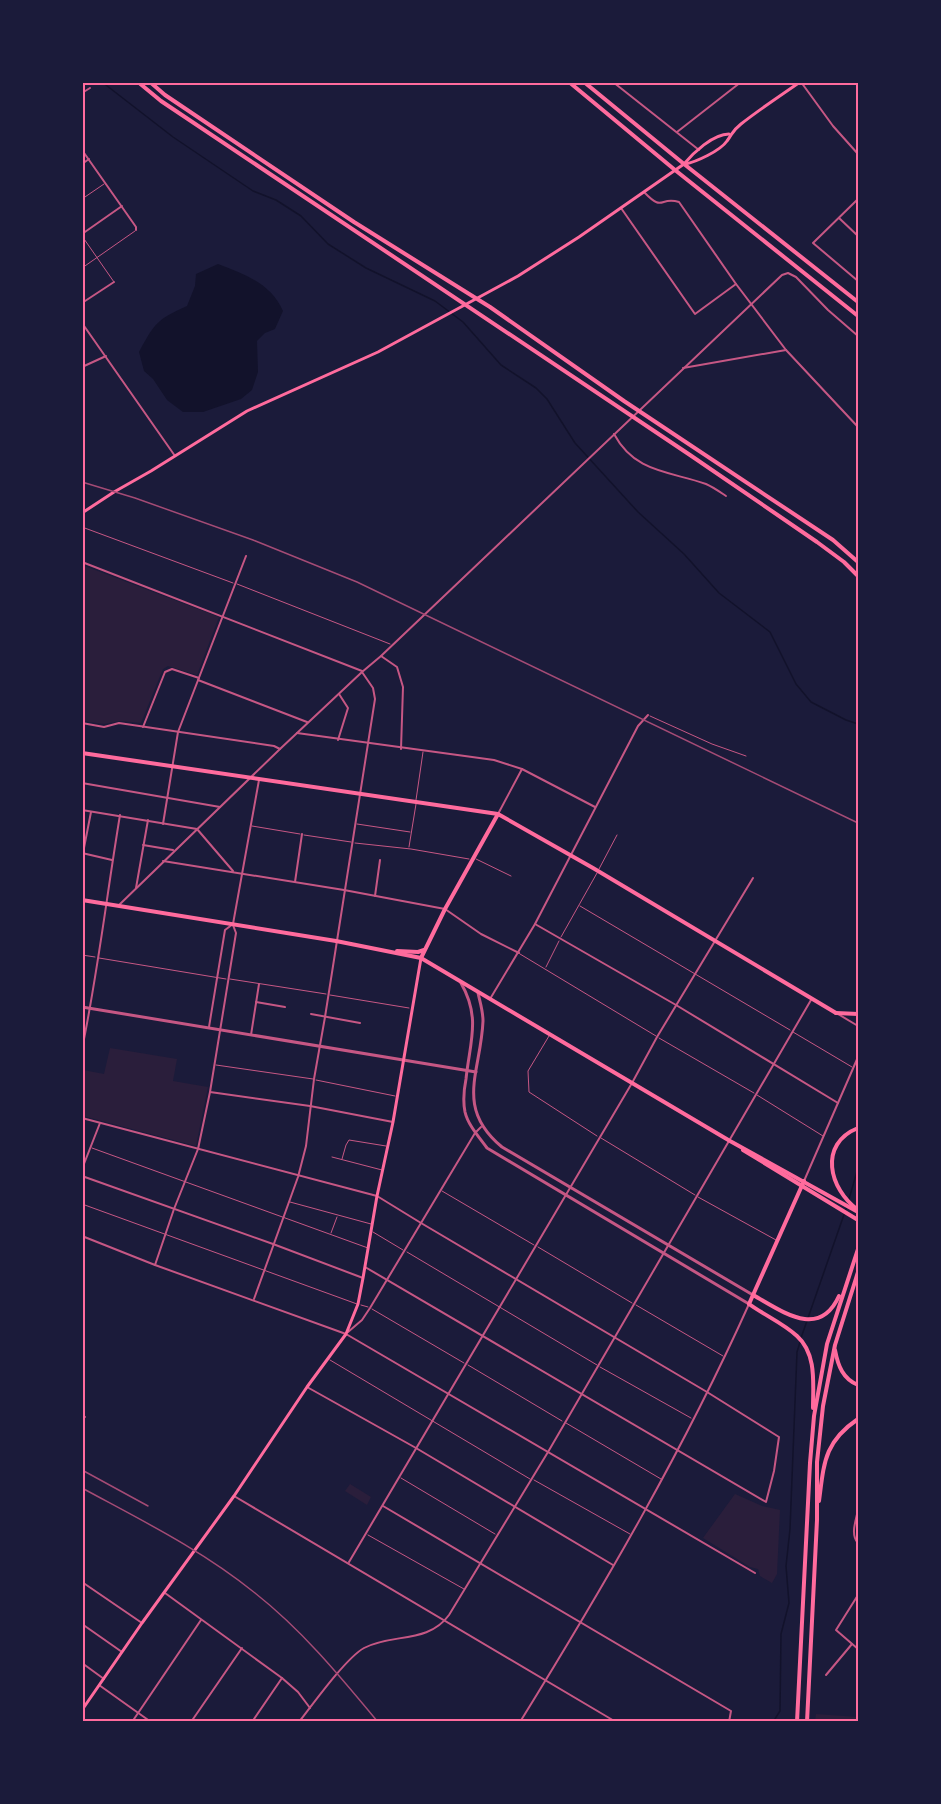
<svg xmlns="http://www.w3.org/2000/svg" width="941" height="1804" font-family="'Fira Sans',sans-serif">
	<rect width="100%" height="100%" fill="#1b1b3a"/>
	<g fill="#2a1e3b">
		<polygon points="82,565 219,617 197,675 168,666 163,669 141,723 120,721 104,724 83,721"/>
		<polygon points="110,1048 177,1059 173,1081 208,1087 196,1146 83,1116 83,1070 104,1074"/>
		<polygon points="350,1484 371,1497 367,1505 345,1491"/>
		<polygon points="735,1494 762,1506 780,1510 777,1574 772,1583 760,1576 758,1569 750,1567 703,1538"/>
		<polygon points="816,1714 858,1717 858,1721 815,1721"/>
	</g>
	<path fill="#12122b" d="M218,264C244,274 271,283 283,311L275,329L265,333L257,341L258,372L252,390L241,399L203,412H183L167,400L153,379L144,371L139,352C155,323 156,320 187,306L195,286L196,274Z"/>
	<g fill="none" stroke-linecap="round" stroke-linejoin="round">
		<g stroke="#12122b" stroke-width="1.5">
			<polyline points="102,82 173,137 253,191 276,200 301,216 328,244 366,268 435,301 463,322 501,365 536,388 547,399 575,443 638,512 684,554 719,593 770,632 796,684 811,702 846,720 858,724"/>
			<polyline points="849,1199 858,1168"/>
			<polyline points="801,1338 847,1206"/>
			<polyline points="773,1722 780,1711 781,1634 789,1603 786,1566 790,1529 797,1352 800,1342"/>
		</g>
		<g stroke="#c65784" stroke-width="1">
			<polyline points="82,199 104,184"/>
			<polyline points="82,236 114,282"/>
			<polyline points="82,268 135,231"/>
			<polyline points="82,527 233,583"/>
			<polyline points="237,584 390,644"/>
			<polyline points="650,716 712,744 746,756"/>
			<polyline points="416,800 423,752"/>
			<polyline points="357,824 410,832"/>
			<polyline points="252,826 300,834"/>
			<polyline points="304,835 351,842"/>
			<polyline points="355,843 411,849 469,859"/>
			<polyline points="409,847 416,804"/>
			<polyline points="476,859 511,876"/>
			<polyline points="599,869 617,835"/>
			<polyline points="580,906 790,1030"/>
			<polyline points="561,937 597,873"/>
			<polyline points="520,954 656,1036"/>
			<polyline points="82,955 95,957"/>
			<polyline points="99,958 226,979"/>
			<polyline points="546,967 559,941"/>
			<polyline points="230,979 326,994"/>
			<polyline points="330,995 409,1008"/>
			<polyline points="793,1032 852,1067"/>
			<polyline points="549,1036 528,1071 529,1092 597,1136"/>
			<polyline points="659,1038 754,1093"/>
			<polyline points="216,1065 313,1079"/>
			<polyline points="316,1080 395,1096"/>
			<polyline points="757,1095 823,1136"/>
			<polyline points="601,1138 695,1195"/>
			<polyline points="92,1148 368,1248"/>
			<polyline points="332,1157 382,1170"/>
			<polyline points="342,1159 346,1145 349,1140 386,1146"/>
			<polyline points="442,1191 534,1245"/>
			<polyline points="698,1197 776,1240"/>
			<polyline points="290,1202 371,1224"/>
			<polyline points="82,1204 357,1304"/>
			<polyline points="373,1232 403,1250"/>
			<polyline points="331,1233 337,1217"/>
			<polyline points="538,1247 632,1303"/>
			<polyline points="407,1252 597,1365"/>
			<polyline points="361,1305 368,1307"/>
			<polyline points="636,1305 723,1356"/>
			<polyline points="372,1309 464,1363"/>
			<polyline points="330,1360 530,1479"/>
			<polyline points="468,1365 562,1421"/>
			<polyline points="600,1367 691,1418"/>
			<polyline points="566,1423 661,1479"/>
			<polyline points="401,1478 495,1534"/>
			<polyline points="534,1480 630,1534"/>
			<polyline points="368,1535 464,1589"/>
		</g>
		<g stroke="#c65784" stroke-width="2">
			<polyline points="613,82 699,150"/>
			<polyline points="801,82 833,126 858,154"/>
			<polyline points="82,93 90,88"/>
			<polyline points="677,132 741,82"/>
			<polyline points="82,150 136,227 136,230"/>
			<polyline points="82,164 89,159"/>
			<path d="M644,192C664,213 659,196 679,202L736,284L786,350L858,427"/>
			<polyline points="858,199 813,243 858,281"/>
			<polyline points="621,208 695,314 736,284"/>
			<polyline points="839,218 858,236"/>
			<polyline points="82,234 122,206"/>
			<polyline points="82,303 114,282"/>
			<polyline points="82,323 175,456"/>
			<polyline points="82,367 106,356"/>
			<polyline points="683,368 786,350"/>
			<path d="M614,434C635,473 669,471 706,484C713,487 720,492 726,496"/>
			<polyline points="82,562 362,671"/>
			<polyline points="381,656 397,667 403,687 401,749"/>
			<polyline points="198,680 307,722"/>
			<polyline points="82,723 104,727 119,723 274,746 280,749"/>
			<polyline points="143,727 165,672 172,669 199,678"/>
			<polyline points="297,733 494,760 522,769 595,807"/>
			<polyline points="338,740 348,708 339,694"/>
			<polyline points="82,783 220,807"/>
			<polyline points="82,810 197,829 233,871"/>
			<polyline points="498,814 522,769"/>
			<polyline points="163,824 178,732 246,556"/>
			<polyline points="143,845 173,850"/>
			<polyline points="82,853 112,860"/>
			<polyline points="83,853 91,812"/>
			<polyline points="163,861 344,890 445,909 481,934 519,953"/>
			<polyline points="295,882 302,834"/>
			<polyline points="136,888 148,820"/>
			<polyline points="375,896 380,860"/>
			<polyline points="118,906 280,749 362,672 381,656 782,275 788,273 796,277 828,310 858,336"/>
			<polyline points="233,924 259,780"/>
			<polyline points="535,924 676,1005 838,1103"/>
			<polyline points="490,999 535,924 638,726 648,715"/>
			<polyline points="256,1002 285,1007"/>
			<polyline points="311,1014 360,1023"/>
			<polyline points="838,1014 858,1026"/>
			<polyline points="209,1027 225,930 233,924"/>
			<polyline points="251,1035 259,984"/>
			<path d="M82,1049C98,972 107,893 120,815"/>
			<polyline points="210,1092 310,1106 393,1122"/>
			<polyline points="82,1118 377,1196 421,1223 707,1392 779,1437 774,1471 766,1502 365,1267"/>
			<polyline points="82,1169 100,1123"/>
			<polyline points="82,1176 273,1244 363,1278"/>
			<polyline points="804,1181 858,1057"/>
			<polyline points="82,1236 155,1265 346,1334 755,1573"/>
			<polyline points="155,1265 174,1209 198,1149 210,1092 236,933 233,925"/>
			<polyline points="254,1299 298,1177 306,1146 314,1079 325,1017 375,699 373,688 362,672"/>
			<polyline points="348,1332 362,1320 370,1308 475,1133 481,1127"/>
			<polyline points="307,1387 416,1448 613,1565"/>
			<polyline points="82,1416 85,1417"/>
			<polyline points="234,1496 616,1722"/>
			<polyline points="383,1506 731,1711 729,1722"/>
			<path d="M858,1510C856,1520 850,1535 858,1543"/>
			<polyline points="349,1562 632,1083 657,1037 753,878"/>
			<polyline points="82,1582 142,1623"/>
			<polyline points="165,1593 282,1678 298,1692 310,1708"/>
			<polyline points="858,1595 836,1630 858,1649"/>
			<polyline points="82,1624 122,1652"/>
			<polyline points="82,1663 104,1679"/>
			<polyline points="826,1675 852,1644"/>
			<polyline points="99,1685 151,1722"/>
			<polyline points="132,1722 201,1620"/>
			<polyline points="191,1722 242,1648"/>
			<polyline points="252,1722 282,1678"/>
			<path d="M299,1722C313,1704 346,1658 364,1648C392,1633 428,1644 449,1615L548,1452L811,1000"/>
			<path d="M520,1722C604,1586 684,1449 749,1304"/>
		</g>
		<g stroke="#c65784" stroke-width="3">
			<path d="M461,983C481,1018 470,1041 466,1079C464,1089 463,1102 465,1112C468,1125 479,1137 487,1148L749,1304"/>
			<path d="M478,993C480,1002 483,1011 483,1021C481,1072 454,1107 502,1147L753,1295"/>
			<polyline points="82,1007 476,1072"/>
		</g>
		<g stroke="#ff6b9d" stroke-width="3">
			<path d="M685,164C696,162 720,151 727,141C733,133 731,132 741,124C760,109 780,96 800,82"/>
			<path d="M82,513L114,492L151,471L247,411L378,352L518,276L579,237L684,164C693,153 713,134 729,134"/>
			<polyline points="82,1710 142,1623 234,1496 307,1387 346,1334 358,1304 363,1278 377,1196 393,1122 421,958"/>
		</g>
		<g stroke="#ff6b9d" stroke-width="4">
			<polyline points="82,753 498,814 593,868 836,1013"/>
			<polyline points="82,900 336,941 421,958 730,1141 858,1212"/>
			<polyline points="397,951 418,952 424,950"/>
			<polyline points="421,958 445,909 498,814"/>
			<polyline points="743,1150 858,1220"/>
			<polyline points="749,1304 804,1181"/>
		</g>
		<g stroke="#ff6b9d" stroke-width="4">
			<polyline points="569,82 675,170 858,316"/>
			<polyline points="584,82 684,164 858,302"/>
		</g>
		<g stroke="#ff6b9d" stroke-width="4">
			<polyline points="138,82 161,101 690,455 817,542 844,562 858,576"/>
			<polyline points="150,82 165,95 354,222 490,307 624,401 833,540 858,562"/>
			<polyline points="836,1013 858,1014"/>
			<path d="M858,1128C818,1144 829,1189 858,1210"/>
			<path d="M753,1295C782,1311 819,1340 839,1296"/>
			<path d="M749,1304C764,1315 783,1323 797,1336C817,1354 813,1384 813,1408"/>
			<path d="M835,1350C838,1366 843,1379 858,1385"/>
			<path d="M819,1501C824,1463 824,1442 858,1419"/>
			<polyline points="797,1722 810,1463 814,1416 827,1344 858,1249"/>
			<polyline points="807,1722 817,1520 817,1462 823,1406 835,1345 858,1272"/>
		</g>
		<g stroke="#a44b75" stroke-width="1.5">
			<polyline points="82,482 135,498 253,540 357,582 858,823"/>
			<polyline points="82,1470 148,1506"/>
			<path d="M82,1488C141,1520 202,1550 255,1593C302,1630 339,1675 378,1722"/>
		</g>
	</g>
	<rect width="941" height="1804" fill="none" stroke="#1b1b3a" stroke-width="168"/>
	<rect x="84" y="84" width="773" height="1636" fill="none" stroke="#ff6b9d" stroke-width="2"/>
</svg>
